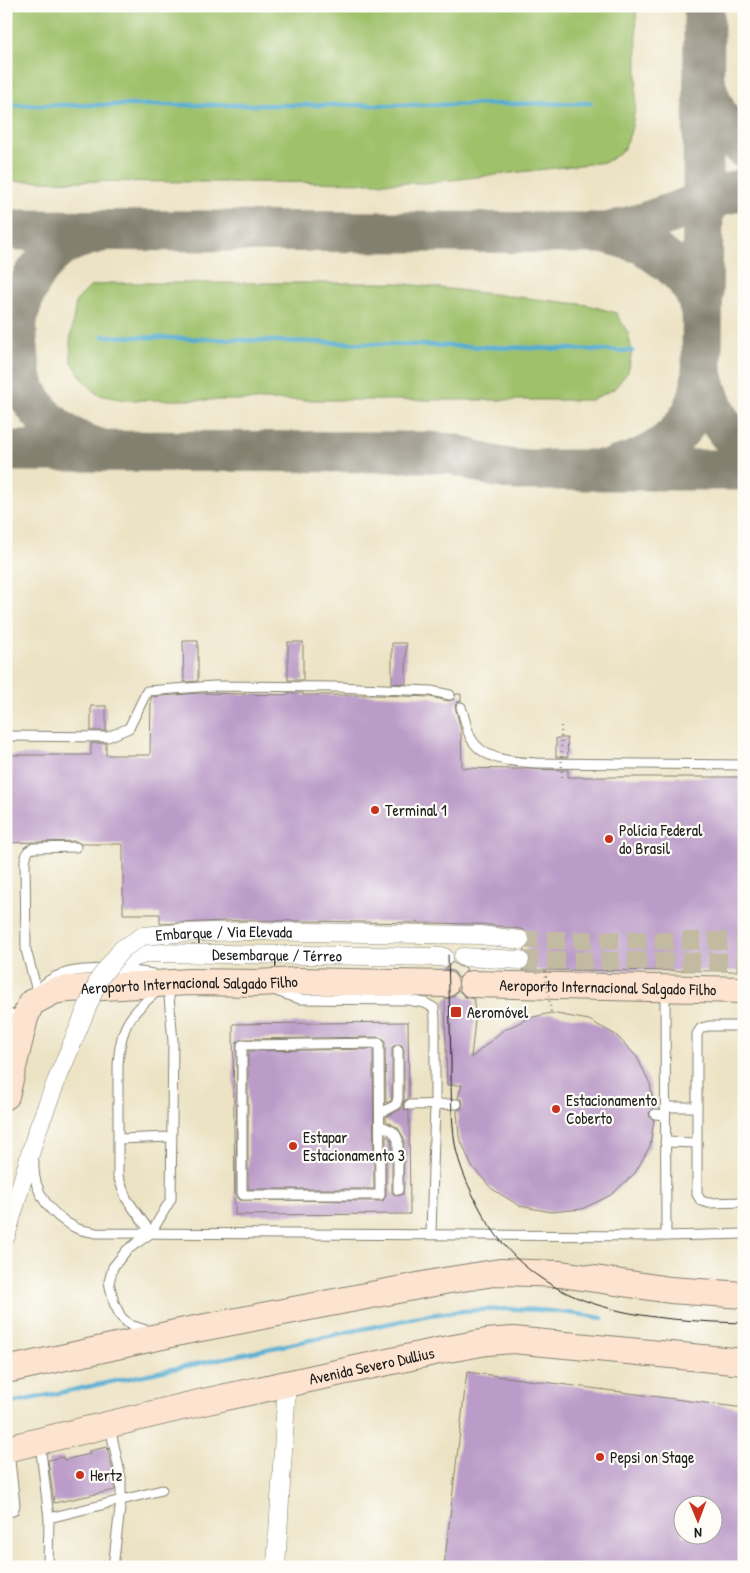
<svg xmlns="http://www.w3.org/2000/svg" width="750" height="1573" font-family="'Patrick Hand',sans-serif">
	<rect width="100%" height="100%" fill="#fdfcf7"/>
	<filter id="ink" filterUnits="userSpaceOnUse"><feTurbulence type="fractalNoise" baseFrequency=".02" numOctaves="2"/><feDisplacementMap in="SourceGraphic" scale="10" xChannelSelector="R" yChannelSelector="G"/><feConvolveMatrix kernelMatrix="1 2 1 2 8 2 1 2 1" color-interpolation-filters="sRGB"/></filter>
	<filter id="wash" filterUnits="userSpaceOnUse"><feTurbulence type="fractalNoise" baseFrequency=".0096" numOctaves="4" result="noise"/><feDisplacementMap in="SourceGraphic" scale="20" xChannelSelector="R" yChannelSelector="G"/><feGaussianBlur stdDeviation="1.12" result="paint"/><feColorMatrix in="noise" values="0 0 0 0 0 0 0 0 0 0 0 0 0 0 0 0 0 1.4 0 .05"/><feComposite in="paint" operator="in"/></filter>
	<g filter="url(#wash)">
		<rect width="100%" height="100%" fill="#ece3c4"/>
		<g fill="#9fc16b" stroke="#5e6e44">
			<path d="M6,6H636C636,43 642,118 624,148C621,154 612,158 606,162L425,183L6,181Z"/>
			<polygon points="110,283 397,283 588,305 616,313 628,333 632,351 628,372 614,389 591,400 126,400 98,395 82,378 71,360 70,342 76,301 91,286"/>
		</g>
		<g fill="none" stroke-linecap="round" stroke-linejoin="round">
			<g stroke="#53acd1" stroke-width="4.5">
				<polyline points="6,105 417,105 591,103"/>
				<polyline points="102,336 632,351"/>
				<path d="M6,1404L429,1315C489,1306 542,1307 602,1318"/>
			</g>
			<g stroke="#848070" stroke-width="41">
				<path d="M706,85C712,111 726,130 744,148"/>
				<polyline points="6,230 607,233 643,223 744,188"/>
				<path d="M98,233C84,236 70,240 59,248C38,264 23,291 18,316C15,329 18,345 19,358C20,368 21,380 25,388C40,420 67,440 100,449"/>
				<polyline points="607,233 643,244 671,264 685,278 695,293 702,314"/>
				<path d="M702,374C711,406 718,427 744,448"/>
				<polyline points="6,451 429,452 453,454 492,466 515,470 744,470"/>
				<path d="M618,466C653,458 684,437 697,401C700,393 701,383 702,374L704,6"/>
			</g>
		</g>
		<g id="blocks">
			<g fill="#bb9bc8" fill-rule="evenodd">
				<polygon points="183,641 198,641 198,681 184,682"/>
				<rect x="288" y="642" width="15" height="38"/>
				<polygon points="392,643 406,643 406,684 392,683"/>
				<polygon points="198,693 288,695 288,693 303,693 303,695 377,695 430,697 449,701 454,699 456,694 461,694 461,701 457,702 455,706 461,731 462,768 568,770 568,777 744,777 744,971 522,970 529,966 531,961 529,955 523,950 528,947 530,942 530,936 527,932 521,929 481,924 247,920 160,924 160,914 123,914 123,844 81,844 76,841 6,843 6,755 91,755 91,743 106,743 106,755 150,755 151,697"/>
				<rect x="91" y="706" width="15" height="25"/>
				<polygon points="556,738 567,738 568,757 556,757"/>
				<polygon points="453,962 458,966 466,968 467,970 459,978 453,971 445,969"/>
				<polygon points="458,990 465,997 474,999 475,1020 471,1058 502,1031 529,1018 551,1013 589,1020 616,1035 637,1057 650,1084 654,1108 649,1113 650,1117 654,1120 650,1146 635,1173 611,1195 582,1209 551,1212 520,1206 492,1189 471,1165 459,1136 457,1110 461,1109 463,1104 462,1100 458,1098 462,1085 447,1085 445,999 453,997"/>
				<path d="M408,1022L409,1099L405,1100L403,1105L404,1109L409,1111L410,1214L235,1215L233,1024ZM379,1037L384,1039L385,1043L386,1103L391,1101L392,1097V1047L398,1044L402,1045L404,1050V1100L401,1109L386,1117V1121L398,1128L404,1138L403,1194L398,1196L392,1193V1141L386,1135V1195L383,1201L239,1200L236,1193L237,1042L242,1039Z"/>
				<polygon points="373,1049 374,1189 248,1189 248,1051"/>
				<path d="M467,1372L744,1408V1567H444ZM682,1506H712V1536H682Z"/>
				<polygon points="107,1447 115,1480 115,1490 54,1503 48,1460 63,1457 64,1460 90,1454 89,1451"/>
			</g>
		</g>
	</g>
	<g filter="url(#ink)">
		<use href="#blocks" fill-opacity="0" stroke="#848070" stroke-width="1"/>
		<g fill="none" stroke-linecap="round" stroke-linejoin="round">
			<g stroke="#c2bba2" stroke-width="18" stroke-dasharray="18 9" stroke-linecap="butt">
				<polyline points="520,940 744,941"/>
				<polyline points="520,960 744,962"/>
			</g>
			<defs>
				<g id="lane">
					<path d="M461,707C464,716 466,725 469,734C480,761 513,762 537,763L744,765"/>
					<polyline points="6,736 108,737 129,728 147,691 214,686 336,687 431,691 450,695"/>
					<polyline points="119,969 153,974"/>
					<path d="M43,985C60,969 85,970 106,969"/>
					<polyline points="37,991 26,950 25,860 28,851 33,848 76,847"/>
					<polyline points="276,991 300,999 408,1000 425,1003 434,1008 435,1019 435,1105 431,1234"/>
					<polyline points="665,991 666,1236"/>
					<polyline points="6,1013 23,1017"/>
					<polyline points="744,1026 709,1026 701,1028 697,1034 697,1194 701,1201 708,1203 744,1202"/>
					<polygon points="379,1043 380,1195 243,1195 242,1193 242,1045"/>
					<polyline points="409,1105 457,1104"/>
					<polyline points="665,1107 697,1107"/>
					<polyline points="380,1113 396,1105 398,1098 398,1050"/>
					<polyline points="655,1114 665,1115"/>
					<path d="M380,1126C390,1129 395,1131 398,1140V1190"/>
					<polyline points="118,1139 171,1137"/>
					<polyline points="665,1142 697,1143"/>
					<path d="M34,1162C32,1191 51,1216 76,1228C82,1231 89,1231 96,1233L666,1236L744,1234"/>
					<path d="M151,1233L126,1198L118,1176V1066C120,1027 129,1014 159,990"/>
					<polyline points="149,1331 130,1325 121,1317 114,1303 109,1282 113,1267 127,1250 151,1233 171,1199 173,1041 168,986"/>
					<polyline points="110,1427 121,1478 121,1500 113,1567"/>
					<polyline points="40,1443 49,1518 48,1567"/>
					<polyline points="6,1513 13,1511 15,1505 9,1452"/>
					<polyline points="49,1518 162,1490"/>
				</g>
				<g id="street">
					<polyline points="463,957 520,960"/>
					<path id="s1" d="M115,969L133,958L149,953L444,957"/>
					<polyline points="6,1236 36,1134 56,1082"/>
					<polyline points="276,1567 287,1384"/>
				</g>
				<g id="secondary">
					<path id="s2" d="M472,984L744,990"/>
					<path id="s3" d="M6,1096L25,1018L31,1003L54,991L68,989L190,982L256,983L298,981L445,984"/>
					<polyline points="6,1370 185,1331 444,1281 500,1272 561,1274 670,1290 744,1295"/>
					<path id="s4" d="M6,1449L203,1402L443,1350L487,1342L513,1340L744,1362"/>
				</g>
			</defs>
			<use href="#lane" stroke="#848070" stroke-width="11"/>
			<use href="#street" stroke="#848070" stroke-width="19"/>
			<use href="#secondary" stroke="#848070" stroke-width="28"/>
			<polyline stroke="#848070" stroke-width="2.5" stroke-dasharray="1 4" stroke-linecap="butt" points="744,726 744,732"/>
			<use href="#lane" stroke="#fff" stroke-width="9"/>
			<use href="#street" stroke="#fff" stroke-width="18"/>
			<use href="#secondary" stroke="#fde4d1" stroke-width="26"/>
			<path stroke="#1c1c1c" stroke-width="1" d="M448,955C449,990 450,1026 451,1061C451,1088 451,1116 455,1144C459,1166 469,1188 479,1207C533,1312 639,1320 744,1323"/>
			<defs>
				<g id="street-bridge">
					<path id="s5" d="M56,1082L99,979L122,949L143,936L177,933L247,931L480,935L520,940"/>
				</g>
			</defs>
			<use href="#street-bridge" stroke="#848070" stroke-width="19" stroke-linecap="butt"/>
			<g stroke="#848070" stroke-width="2.5" stroke-dasharray="1 4" stroke-linecap="butt">
				<polyline points="561,726 562,777"/>
				<polyline points="545,971 551,1013"/>
			</g>
			<use href="#street-bridge" stroke="#fff" stroke-width="18"/>
		</g>
	</g>
	<g fill="#c8321e" stroke="#fdfcf7" stroke-width="2">
		<circle cx="375" cy="810" r="5"/>
		<circle cx="609" cy="839" r="5"/>
		<rect x="450" y="1006" width="12" height="12" rx="2.5"/>
		<circle cx="556" cy="1109" r="5"/>
		<circle cx="293" cy="1146" r="5"/>
		<circle cx="600" cy="1457" r="5"/>
		<circle cx="80" cy="1475" r="5"/>
	</g>
	<g text-anchor="middle" stroke-width="4.5" stroke-linejoin="round" paint-order="stroke">
		<g font-size="16" fill="#1c1c1c" stroke="#fdfcf7" text-anchor="start">
			<text x="385" y="816">Terminal 1</text>
			<text x="619" y="836">Polícia Federal<tspan x="619" dy="18">do Brasil</tspan></text>
			<text x="467" y="1018">Aeromóvel</text>
			<text x="566" y="1106">Estacionamento<tspan x="566" dy="18">Coberto</tspan></text>
			<text x="303" y="1143">Estapar<tspan x="303" dy="18">Estacionamento 3</tspan></text>
			<text x="610" y="1463">Pepsi on Stage</text>
			<text x="90" y="1481">Hertz</text>
		</g>
		<g font-size="16" fill="#1c1c1c" stroke="#fdfcf7">
			<text dy="6" stroke="none"><textPath href="#s5" startOffset="255">Embarque / Via Elevada</textPath></text>
			<text dy="6" stroke="none"><textPath href="#s1" startOffset="166">Desembarque / Térreo</textPath></text>
			<text dy="6" stroke="none"><textPath href="#s3" startOffset="258">Aeroporto Internacional Salgado Filho</textPath></text>
			<text dy="6" stroke="none"><textPath href="#s2" startOffset="136">Aeroporto Internacional Salgado Filho</textPath></text>
			<text dy="6" stroke="none"><textPath href="#s4" startOffset="375">Avenida Severo Dullius</textPath></text>
		</g>
	</g>
	<rect width="750" height="1573" fill="none" stroke="#fdfcf7" stroke-width="25"/>
	<g transform="translate(698 1520) rotate(179)"><circle r="24" fill="#fdfcf7" stroke="#a3a29f"/>
	<path d="M0-4L9 19L0 12L-9 19Z" fill="#c8321e"/>
	<text y="-8" font-size="14" font-weight="bold" text-anchor="middle" fill="#1c1c1c">N</text>
	</g>
</svg>
